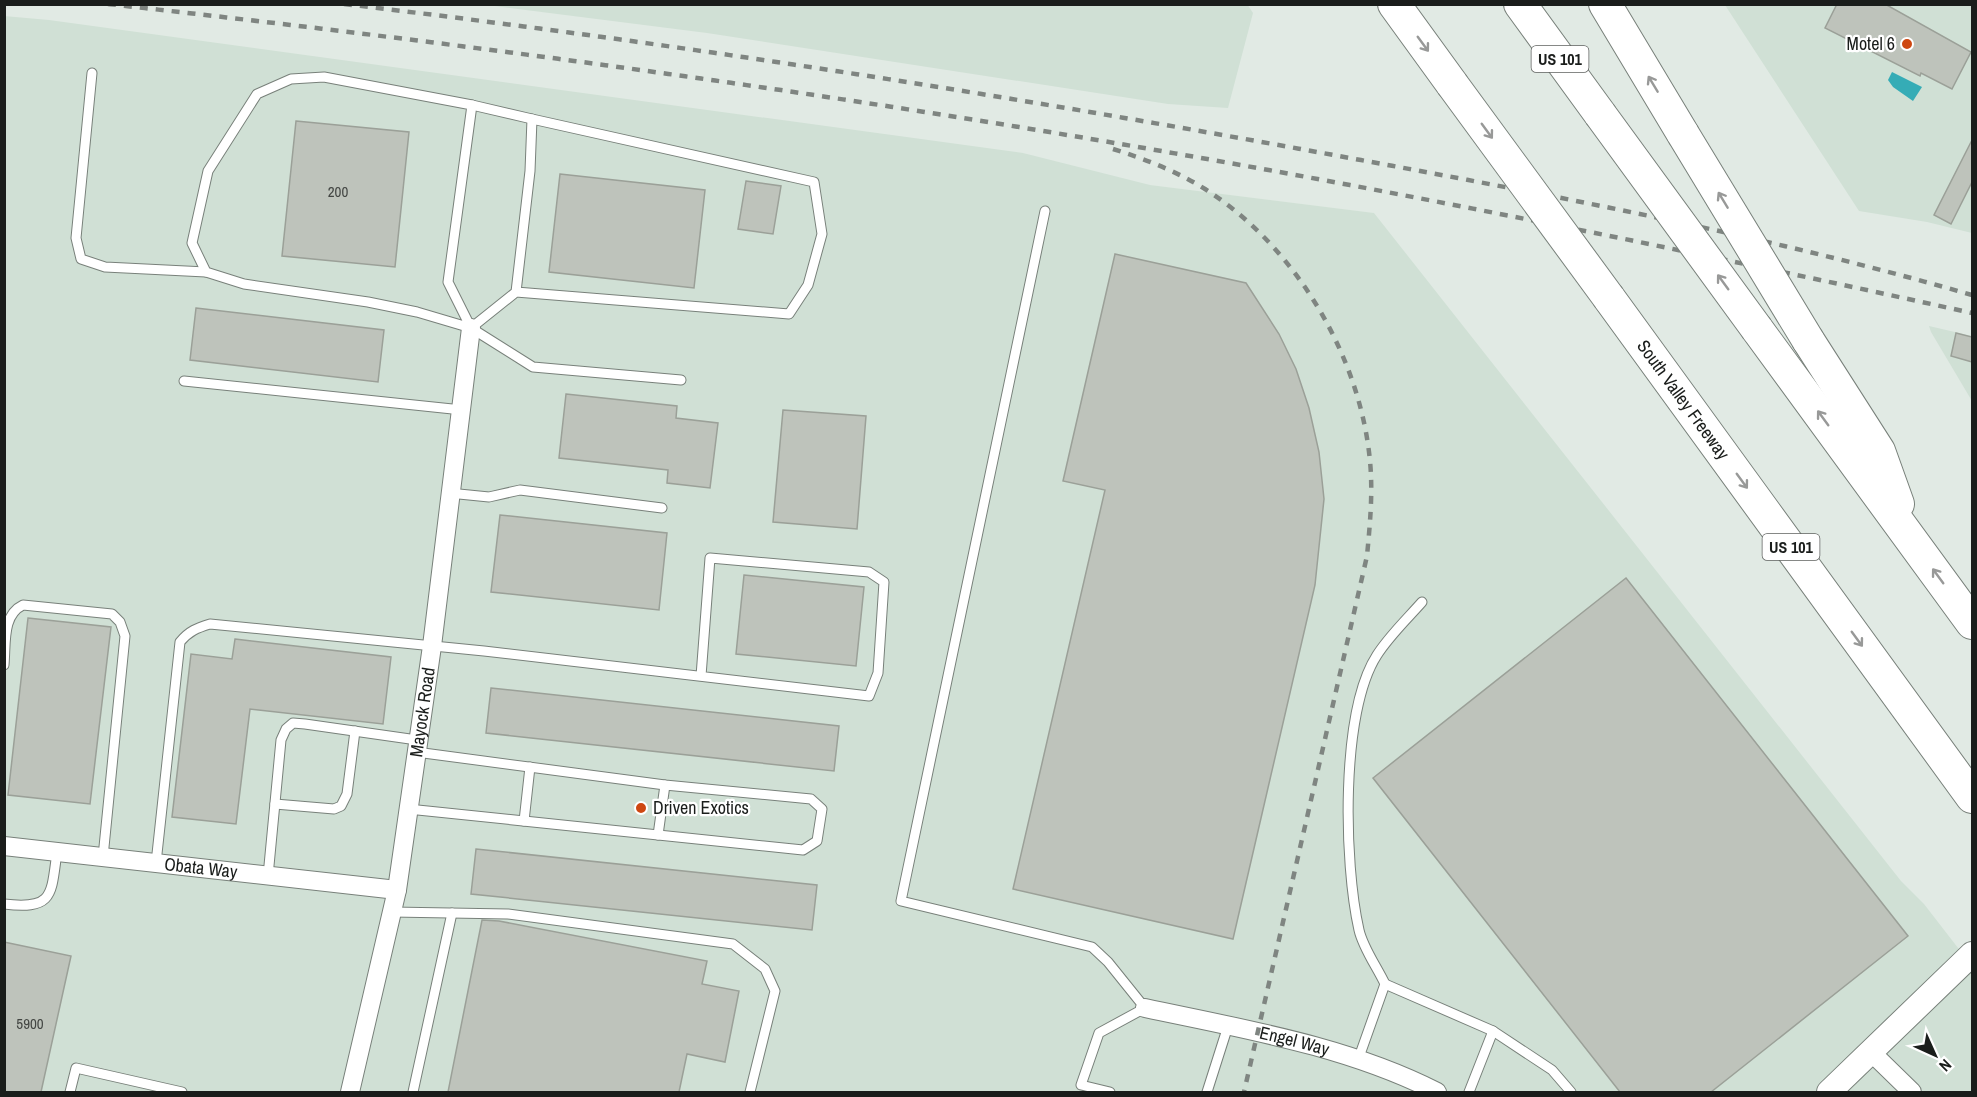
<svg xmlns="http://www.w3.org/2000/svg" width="1977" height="1097" font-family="'Archivo Narrow',sans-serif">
	<rect width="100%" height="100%" fill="#e1eae4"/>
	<g fill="#d0e0d5">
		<polygon points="1247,4 1253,13 1228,108 1168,104 707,33 487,5"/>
		<polygon points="1725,5 1972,5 1972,233 1927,222 1859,211"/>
		<polygon points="4,16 49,20 1023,153 1150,185 1374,213 1901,881 1924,904 1972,966 1972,1092 5,1092"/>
		<polygon points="1929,326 1972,336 1972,401 1931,332"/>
	</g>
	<polygon fill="#35acb6" points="1892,72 1922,87 1913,101 1893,87 1888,80"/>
	<g fill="#bec3bb" stroke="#9ba098" stroke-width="1.5">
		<polygon points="1837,4 1885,4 1971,52 1952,89 1921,73 1920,76 1825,28"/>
		<polygon points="296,121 409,132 395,267 282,256"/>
		<polygon points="1972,140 1972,182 1951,224 1934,215"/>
		<polygon points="560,174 705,190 694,288 549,272"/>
		<polygon points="746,181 781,186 773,234 738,229"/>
		<polygon points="1115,254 1246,283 1279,334 1296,369 1309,408 1319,452 1324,499 1315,585 1233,939 1013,889 1105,490 1063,481"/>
		<polygon points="196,308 384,330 378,382 190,360"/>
		<polygon points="1956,333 1972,337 1972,362 1951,356"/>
		<polygon points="566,394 677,406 676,418 718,423 710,488 667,483 668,470 559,458"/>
		<polygon points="783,410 866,416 857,529 773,522"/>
		<polygon points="500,515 667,533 659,610 491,592"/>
		<polygon points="744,575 864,587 856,666 736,654"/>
		<polygon points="1626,578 1908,936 1711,1092 1620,1092 1373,778"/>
		<polygon points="28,618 111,627 90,804 8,795"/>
		<polygon points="235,639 391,657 383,724 250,709 236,824 172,817 191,654 232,659"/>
		<polygon points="491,688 839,726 834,771 486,733"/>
		<polygon points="476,849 817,885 812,930 471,894"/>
		<polygon points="482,920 499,921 707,961 702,984 739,991 725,1062 687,1054 679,1092 448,1092"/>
		<polygon points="4,942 71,956 41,1092 4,1092"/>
	</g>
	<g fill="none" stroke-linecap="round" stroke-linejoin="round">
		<defs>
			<g id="lane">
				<polyline points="92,73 76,238 81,259 105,267 206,272"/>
				<polyline points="472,105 532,119"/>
				<polyline points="1045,211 901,901 1092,947 1108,962 1145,1008 1099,1033 1081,1085 1110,1092"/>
				<polyline points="471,328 448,282 472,105 324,77 291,79 257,94 208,171 192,243 206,272 244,284 368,302 417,312 471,328 533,367 681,380"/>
				<polyline points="471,328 516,292 530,171 532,119 814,182 822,234 808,285 789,314 516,292"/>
				<polyline points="184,381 462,410"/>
				<polyline points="449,493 489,497 520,490 662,508"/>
				<path d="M4,665C6,643 2,615 23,605L112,614L120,622L125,636L103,857"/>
				<polyline points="275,804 334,809 341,806 347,794 355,731"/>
				<polyline points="408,809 803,850 817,841 822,809 811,799 665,785 416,752"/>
				<polyline points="524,821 530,767"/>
				<polyline points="658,835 665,785"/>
				<path d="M156,863L180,642C189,631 197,628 210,624L484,651L869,696L878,673L884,582L869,572L710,558L701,676"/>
				<polyline points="268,876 281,740 286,729 293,723 305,724 417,740"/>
				<path d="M4,904C54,910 51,895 57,852"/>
				<polyline points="392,912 508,914 733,944 765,969 775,991 750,1092"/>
				<path d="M1385,984C1377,967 1363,948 1359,930C1344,864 1340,712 1377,655C1389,636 1407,619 1422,602"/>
				<polyline points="1493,1031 1552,1070 1571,1092"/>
				<polyline points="1358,1060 1385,984 1493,1031 1469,1092"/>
				<polyline points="70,1092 76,1068 182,1092"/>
				<polyline points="413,1092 452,913"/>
				<polyline points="1207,1092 1228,1026"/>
			</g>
			<g id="street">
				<path id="s1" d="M4,846L397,890"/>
				<path id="s2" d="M1145,1008C1243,1029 1347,1046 1437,1092"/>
				<polyline points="1871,1052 1912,1092"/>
				<path id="s3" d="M350,1092L397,890L432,646L471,328"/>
			</g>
			<polyline id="secondary" points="1829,1092 1972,954"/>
			<g id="highway">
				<polyline points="1394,4 1452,84"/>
				<polyline points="1520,4 1600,114"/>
				<polyline points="1605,4 1683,134"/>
				<path id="s4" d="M1609,298L1972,797"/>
				<polyline points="1757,329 1972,623"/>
				<polyline points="1808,340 1879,451 1898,504"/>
			</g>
		</defs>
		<use href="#lane" stroke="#78807a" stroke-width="11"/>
		<use href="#street" stroke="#78807a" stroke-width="20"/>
		<use href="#secondary" stroke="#78807a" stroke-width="26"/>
		<use href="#highway" stroke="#78807a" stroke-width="34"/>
		<use href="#lane" stroke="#fff" stroke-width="9"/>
		<use href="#street" stroke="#fff" stroke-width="18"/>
		<use href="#secondary" stroke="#fff" stroke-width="24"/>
		<use href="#highway" stroke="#fff" stroke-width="32"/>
		<g stroke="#7f8581" stroke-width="4.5" stroke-dasharray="8 8" stroke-linecap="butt">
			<path d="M108,4C470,44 831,93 1190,156C1452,202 1713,256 1972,313"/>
			<path d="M344,4C666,42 987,92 1306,150C1530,191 1754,232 1972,295"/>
			<path d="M1113,149C1145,159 1176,171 1205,189C1295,246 1360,355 1370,461C1373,493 1370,524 1367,556L1244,1092"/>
		</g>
		<defs>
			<g id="highway-bridge">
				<polyline points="1452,84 1609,298"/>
				<polyline points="1600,114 1757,329"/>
				<polyline points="1683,134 1808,340"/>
			</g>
		</defs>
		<use href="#highway-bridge" stroke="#78807a" stroke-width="34" stroke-linecap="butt"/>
		<use href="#highway-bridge" stroke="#fff" stroke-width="32"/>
	</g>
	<defs><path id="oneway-shaft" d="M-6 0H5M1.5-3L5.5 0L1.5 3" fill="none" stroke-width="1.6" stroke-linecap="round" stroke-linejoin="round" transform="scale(1.5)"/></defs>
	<g stroke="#989998">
		<use href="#oneway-shaft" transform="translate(1423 44) rotate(54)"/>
		<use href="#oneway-shaft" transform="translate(1653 84) rotate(-121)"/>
		<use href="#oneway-shaft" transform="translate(1487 131) rotate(54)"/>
		<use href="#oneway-shaft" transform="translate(1723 200) rotate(-121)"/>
		<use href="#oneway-shaft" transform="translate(1723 282) rotate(-126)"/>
		<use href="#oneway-shaft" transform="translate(1823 418) rotate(-126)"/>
		<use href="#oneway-shaft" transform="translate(1742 481) rotate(54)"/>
		<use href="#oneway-shaft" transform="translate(1938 576) rotate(-126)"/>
		<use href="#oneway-shaft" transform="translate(1857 639) rotate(54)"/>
	</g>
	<g fill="#ce4711" stroke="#fff" stroke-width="2">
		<circle cx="1907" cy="44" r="6"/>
		<circle cx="641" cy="808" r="6"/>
	</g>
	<g text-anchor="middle" stroke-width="4.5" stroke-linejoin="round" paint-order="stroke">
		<g font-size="15" fill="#434643">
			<text x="338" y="197">200</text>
			<text x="30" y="1029">5900</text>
		</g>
		<g fill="#fff" stroke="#5f615f" stroke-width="1.5">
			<rect x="1531.5" y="46" width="57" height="26" rx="4.5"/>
			<rect x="1762.5" y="534" width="57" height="26" rx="4.5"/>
		</g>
		<g font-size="16" font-weight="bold" fill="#1a1d1b">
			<text x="1560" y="65">US 101</text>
			<text x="1791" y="553">US 101</text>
		</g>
		<g font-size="18" fill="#1a1d1b" stroke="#fff" text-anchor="end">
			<text x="1895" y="50">Motel 6</text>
			<text x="653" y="814" text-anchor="start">Driven Exotics</text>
		</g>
		<g font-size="18" fill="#1a1d1b" stroke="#fff">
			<text dy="6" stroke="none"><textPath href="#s4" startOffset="126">South Valley Freeway</textPath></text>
			<text dy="6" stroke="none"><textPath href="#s3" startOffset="387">Mayock Road</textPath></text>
			<text dy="6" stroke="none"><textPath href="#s1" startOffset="198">Obata Way</textPath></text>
			<text dy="6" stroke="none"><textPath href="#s2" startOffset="153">Engel Way</textPath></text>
		</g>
	</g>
	<rect width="1977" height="1097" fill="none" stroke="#1a1d1b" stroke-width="12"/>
	<g transform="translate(1935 1055) rotate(135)" stroke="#ffffff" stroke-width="4.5" paint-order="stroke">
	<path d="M0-4.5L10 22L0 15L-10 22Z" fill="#1a1d1b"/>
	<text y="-9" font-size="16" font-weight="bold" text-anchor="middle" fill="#1a1d1b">N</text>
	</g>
</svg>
